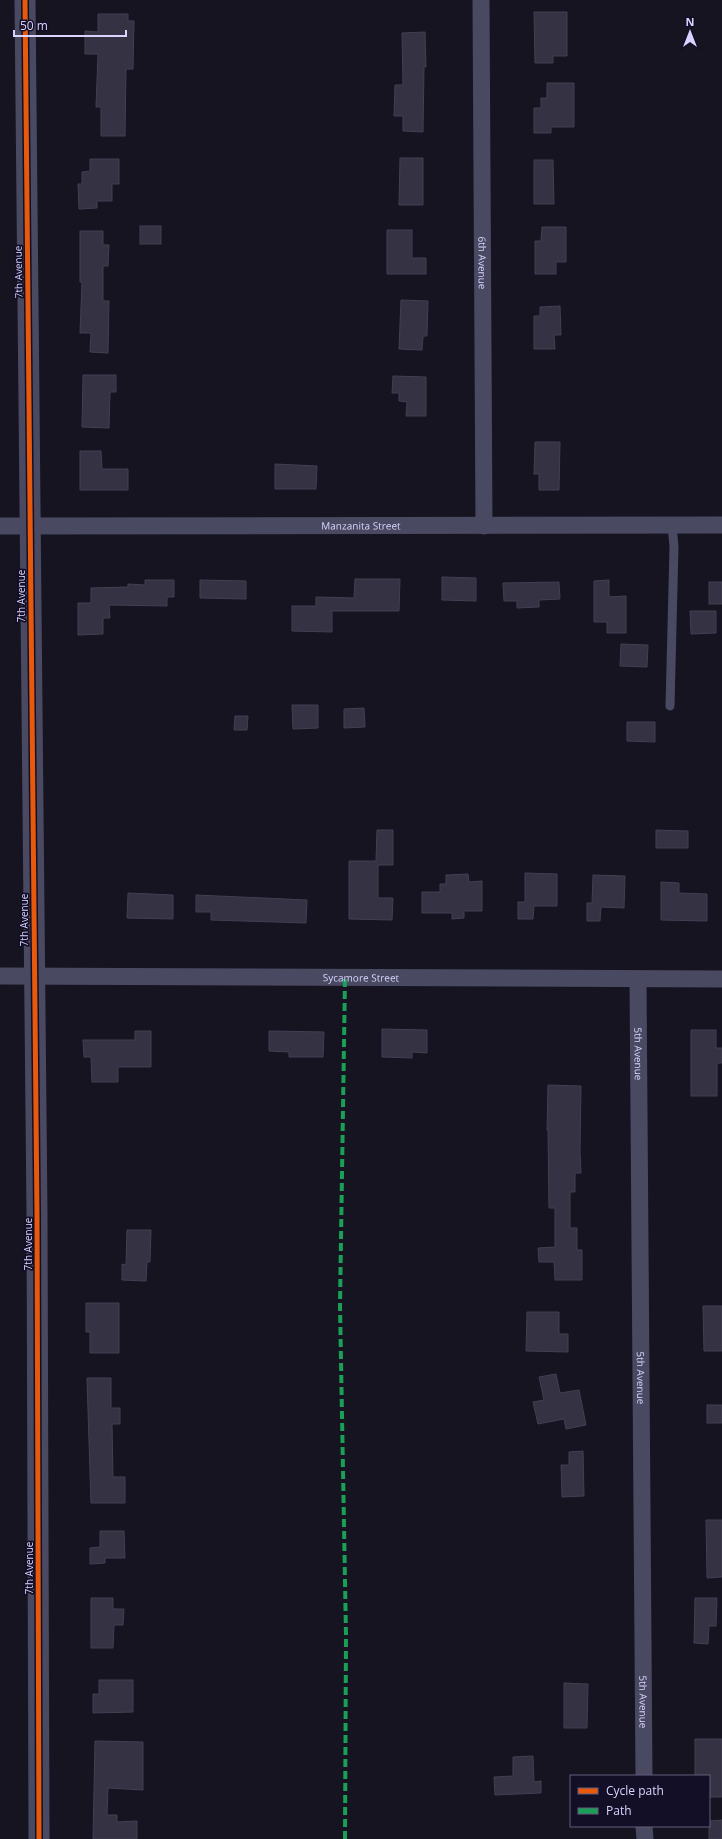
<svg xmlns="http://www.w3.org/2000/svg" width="722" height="1839" font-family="'Open Sans',sans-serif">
	<rect width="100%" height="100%" fill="#161421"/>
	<g fill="#343243" stroke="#433f54">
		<polygon points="534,12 567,12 567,56 553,56 553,63 535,63"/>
		<polygon points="98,14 128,14 128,21 134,21 133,69 126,69 125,136 101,136 101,107 96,107 98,54 85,54 85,31 98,32"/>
		<polygon points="425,32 426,67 424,67 423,132 403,131 403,116 394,116 395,85 403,85 402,33"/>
		<polygon points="547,83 574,83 574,127 551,127 551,133 534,133 534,108 541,108 541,98 547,98"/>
		<polygon points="400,158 423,158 423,205 399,205"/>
		<polygon points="90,159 119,159 119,184 112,184 112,201 97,201 97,208 79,209 78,184 82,184 82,172 90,171"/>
		<polygon points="534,160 553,160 554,204 534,204"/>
		<rect x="140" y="226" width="21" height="18"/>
		<polygon points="542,227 566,227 566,262 556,262 556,274 535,274 535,241 541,241"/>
		<polygon points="387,230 412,230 412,258 426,258 426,274 387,274"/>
		<polygon points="80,231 103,231 103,245 109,245 108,266 103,266 103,301 109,301 108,353 90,352 91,333 80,333 82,282 80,282"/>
		<polygon points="401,300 428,301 427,336 423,336 422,350 399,349"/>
		<polygon points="560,306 561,335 554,335 555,349 534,349 534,316 540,316 540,307"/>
		<polygon points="83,375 116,375 116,392 110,392 109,428 82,427"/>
		<polygon points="393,376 426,377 426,416 406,416 407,402 399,401 399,393 392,393"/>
		<polygon points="535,442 560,442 559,490 539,490 539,474 534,474"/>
		<polygon points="80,451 101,451 102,469 128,469 128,490 80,490"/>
		<polygon points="275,464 317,466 316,489 275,489"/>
		<polygon points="442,577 476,578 476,601 442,600"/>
		<polygon points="355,579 400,579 399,611 332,611 332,632 292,631 292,606 316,606 316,597 354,598"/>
		<polygon points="145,580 174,580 174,597 167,597 167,606 109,605 110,618 103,618 103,634 78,635 78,603 91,603 91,588 128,587 128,584 145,585"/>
		<polygon points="200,580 246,581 246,599 200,598"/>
		<polygon points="609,580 609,597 626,596 626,633 607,633 607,622 594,622 594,581"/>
		<polygon points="559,582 560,599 539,600 539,607 517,608 517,601 504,601 503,583"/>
		<rect x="709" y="582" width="13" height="22"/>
		<polygon points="690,611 716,611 716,633 691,634"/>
		<polygon points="621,644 648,645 647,667 620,666"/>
		<polygon points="292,705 318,705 318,728 293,729"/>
		<polygon points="364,708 365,727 344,728 344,709"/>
		<polygon points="235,716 248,716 247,730 234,730"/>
		<polygon points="627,722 655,722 655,742 627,741"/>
		<polygon points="377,830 393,830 393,865 378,865 378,898 393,898 392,920 349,919 349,861 376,861"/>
		<polygon points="656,830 688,831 688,848 656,848"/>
		<polygon points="525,873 557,874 557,906 534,906 533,919 518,919 518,902 525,902"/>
		<polygon points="468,874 469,882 482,881 482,911 464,911 464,918 452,919 452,913 422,913 422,892 440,892 440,884 446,884 446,875"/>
		<polygon points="593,875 625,876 624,908 601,907 600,921 587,921 587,903 592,903"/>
		<polygon points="661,882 679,883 679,893 707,894 707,921 661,920"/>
		<polygon points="128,893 173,895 173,919 127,918"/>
		<polygon points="196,895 307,900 306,923 211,920 211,912 196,912"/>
		<polygon points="382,1029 427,1030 427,1053 412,1052 412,1058 382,1057"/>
		<polygon points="691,1030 716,1030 716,1048 722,1048 722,1063 717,1063 717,1096 691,1096"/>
		<polygon points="135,1031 151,1031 151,1067 118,1067 118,1082 92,1082 91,1057 84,1057 83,1040 135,1040"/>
		<polygon points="269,1031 324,1032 323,1057 289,1057 289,1052 269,1051"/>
		<polygon points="548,1085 581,1086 580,1151 581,1173 575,1173 575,1192 570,1192 570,1228 577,1228 577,1250 582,1250 582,1280 555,1280 554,1262 539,1262 538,1248 555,1247 555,1208 549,1208 548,1130 547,1130"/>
		<polygon points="127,1230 151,1230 150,1262 147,1262 146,1281 122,1280 122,1264 126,1265"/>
		<polygon points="86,1303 119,1303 119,1353 90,1353 90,1332 86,1332"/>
		<polygon points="703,1306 722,1306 722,1351 704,1351"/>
		<polygon points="527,1312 559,1312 559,1334 568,1334 568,1352 526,1351"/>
		<polygon points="556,1374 560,1393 579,1390 586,1425 566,1429 564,1419 538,1424 533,1402 544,1400 539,1377"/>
		<polygon points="87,1378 111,1378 111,1408 120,1408 120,1424 112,1424 113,1477 125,1477 125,1503 91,1503"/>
		<rect x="707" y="1405" width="15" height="18"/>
		<polygon points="583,1451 584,1496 562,1497 561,1465 569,1465 569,1452"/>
		<polygon points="706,1520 722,1520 722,1577 707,1578"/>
		<polygon points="100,1531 124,1531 125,1558 105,1558 105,1563 90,1564 90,1548 100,1547"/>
		<polygon points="91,1598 113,1598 113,1609 124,1609 123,1625 114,1625 113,1648 91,1648"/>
		<polygon points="695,1598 717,1598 716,1626 709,1626 708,1644 694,1643"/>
		<polygon points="99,1680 133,1680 133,1712 93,1713 93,1694 99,1694"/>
		<polygon points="564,1683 588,1684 587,1728 564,1728"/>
		<polygon points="695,1739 722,1739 722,1797 709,1797 709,1776 695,1776"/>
		<polygon points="95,1741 143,1742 143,1790 108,1788 107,1815 117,1815 117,1822 137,1821 137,1839 93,1839"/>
		<polygon points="533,1756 534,1782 541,1781 541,1793 495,1795 494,1777 513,1776 513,1757"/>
		<polygon points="722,1820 722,1839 709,1839 709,1821"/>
	</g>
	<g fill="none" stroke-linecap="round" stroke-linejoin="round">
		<polyline stroke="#4a4962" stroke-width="9" points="670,706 674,547 672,525"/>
		<g stroke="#4a4962" stroke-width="17">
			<path id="s1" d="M481,0L484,526"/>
			<path id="s2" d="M0,526L722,525"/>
			<path id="s3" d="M0,976L722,979"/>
			<path id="s4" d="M638,980L644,1776"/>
			<polyline points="644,1826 645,1839"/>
		</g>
		<polyline stroke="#4a4962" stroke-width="21" points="25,0 37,1214 39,1839"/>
		<polyline stroke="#1a9f57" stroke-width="4" stroke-dasharray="8 4" stroke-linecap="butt" points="345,1839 346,1636 340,1305 345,978"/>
		<defs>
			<polyline id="cycleway" points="25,0 37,1214 39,1839"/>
		</defs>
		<use href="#cycleway" stroke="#130f26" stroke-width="8"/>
		<use href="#cycleway" stroke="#e8590c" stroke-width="5"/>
	</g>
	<g text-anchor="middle" stroke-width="3.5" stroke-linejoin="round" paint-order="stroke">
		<g font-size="10" fill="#d9d4ff" stroke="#130f26">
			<text dy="4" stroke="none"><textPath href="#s1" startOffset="263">6th Avenue</textPath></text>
			<text transform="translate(18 272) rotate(-91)" y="4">7th Avenue</text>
			<text dy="4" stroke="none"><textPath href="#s2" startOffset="361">Manzanita Street</textPath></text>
			<text transform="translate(21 596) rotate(-90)" y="4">7th Avenue</text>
			<text transform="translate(24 920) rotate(-90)" y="4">7th Avenue</text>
			<text dy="4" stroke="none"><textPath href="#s3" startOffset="361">Sycamore Street</textPath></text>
			<text dy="4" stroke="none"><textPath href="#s4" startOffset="74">5th Avenue</textPath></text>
			<text transform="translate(28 1244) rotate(-90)" y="4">7th Avenue</text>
			<text dy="4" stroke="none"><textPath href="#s4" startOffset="398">5th Avenue</textPath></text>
			<text transform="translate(29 1568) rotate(-90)" y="4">7th Avenue</text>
			<text dy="4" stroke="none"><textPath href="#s4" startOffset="722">5th Avenue</textPath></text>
		</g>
	</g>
	<rect x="570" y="1775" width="140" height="52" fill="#130f26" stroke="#625e7d"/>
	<rect x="578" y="1788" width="20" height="6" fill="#e8590c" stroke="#625e7d"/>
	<text x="606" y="1795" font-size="12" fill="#d9d4ff">Cycle path</text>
	<rect x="578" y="1808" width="20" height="6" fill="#1a9f57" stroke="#625e7d"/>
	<text x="606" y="1815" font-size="12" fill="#d9d4ff">Path</text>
	<g transform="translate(690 32)" stroke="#130f26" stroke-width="3" paint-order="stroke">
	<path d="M0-3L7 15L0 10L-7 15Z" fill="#d9d4ff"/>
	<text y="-6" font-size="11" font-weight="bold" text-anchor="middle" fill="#d9d4ff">N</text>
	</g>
	<path d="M14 30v6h112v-6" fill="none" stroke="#d9d4ff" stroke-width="2"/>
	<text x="20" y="30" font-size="12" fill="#d9d4ff" stroke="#130f26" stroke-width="3" paint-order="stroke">50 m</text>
</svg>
